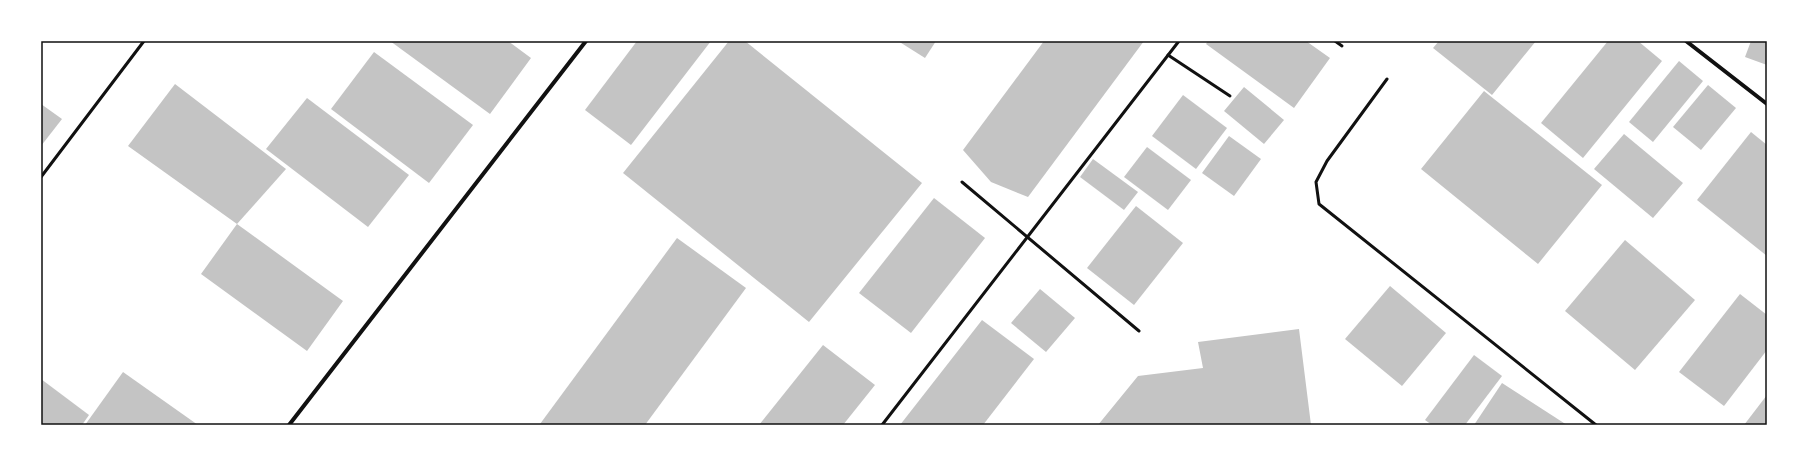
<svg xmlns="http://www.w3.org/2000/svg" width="1808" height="466" font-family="'Space Grotesk',sans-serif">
	<rect width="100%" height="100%" fill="#fff"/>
	<g fill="#c4c4c4">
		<polygon points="390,41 508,41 531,58 490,114"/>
		<polygon points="637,41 711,41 631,145 585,110"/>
		<polygon points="729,41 745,41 922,183 809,322 623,173"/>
		<polygon points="898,41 936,41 925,58"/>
		<polygon points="1044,41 1144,41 1028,197 991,182 963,150"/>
		<polygon points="1208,41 1306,41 1330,58 1294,108 1206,44"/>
		<polygon points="1439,41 1536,41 1492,95 1433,48"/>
		<polygon points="1608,41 1638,41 1662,61 1583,158 1541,123"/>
		<polygon points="1751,41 1767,41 1767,65 1745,57"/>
		<polygon points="374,52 473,125 429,183 331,109"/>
		<polygon points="1679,61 1703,81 1653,142 1629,122"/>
		<polygon points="175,84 286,169 237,224 128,146"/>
		<polygon points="1708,85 1736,108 1701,150 1673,127"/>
		<polygon points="1244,87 1284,120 1264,144 1224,111"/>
		<polygon points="1484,91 1602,185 1538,264 1421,169"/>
		<polygon points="1183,95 1227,128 1196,169 1152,136"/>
		<polygon points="307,98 409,175 368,227 266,149"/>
		<polygon points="41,104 62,119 41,146"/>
		<polygon points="1751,132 1767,145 1767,256 1697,200"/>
		<polygon points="1624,134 1683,183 1653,218 1594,169"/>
		<polygon points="1229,136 1261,159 1234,196 1202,173"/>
		<polygon points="1147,147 1191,180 1168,210 1124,177"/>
		<polygon points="1093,159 1138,192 1124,210 1080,177"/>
		<polygon points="934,198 985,238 911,333 859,293"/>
		<polygon points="1136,206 1183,243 1134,305 1087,268"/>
		<polygon points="237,224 343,301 307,351 201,274"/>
		<polygon points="677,238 746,288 645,425 541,425 540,424"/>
		<polygon points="1625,240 1695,300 1635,370 1565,311"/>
		<polygon points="1390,286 1446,333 1402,386 1345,339"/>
		<polygon points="1040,289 1075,318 1046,352 1011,323"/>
		<polygon points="1740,294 1767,315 1767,350 1724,406 1679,372"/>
		<polygon points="982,320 1034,359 983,425 900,425"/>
		<polygon points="1299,329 1311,425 1098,425 1138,376 1203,368 1198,342"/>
		<polygon points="823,345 875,385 843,425 759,425"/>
		<polygon points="1474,355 1502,376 1465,425 1432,425 1425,420"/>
		<polygon points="123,372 198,425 85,425"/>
		<polygon points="41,379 89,415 82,425 41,425"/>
		<polygon points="1502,383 1567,425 1474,425"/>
		<polygon points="1767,395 1767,425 1744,425"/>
	</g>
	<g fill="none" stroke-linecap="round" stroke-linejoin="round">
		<g stroke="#111" stroke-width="3">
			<polyline points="1335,41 1342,46"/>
			<polyline points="1168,55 1230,96"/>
			<polyline points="1387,79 1327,161 1316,182 1319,204 1596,425"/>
			<polyline points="41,177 144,41"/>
			<polyline points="962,182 1139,331"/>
			<polyline points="882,425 1179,41"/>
		</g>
		<g stroke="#111" stroke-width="4">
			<polyline points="1686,41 1767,104"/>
			<polyline points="289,425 586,41"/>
		</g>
	</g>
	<rect width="1808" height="466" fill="none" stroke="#ffffff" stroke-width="84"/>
	<rect x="42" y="42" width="1724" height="382" fill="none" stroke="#111" stroke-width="1.5"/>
</svg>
